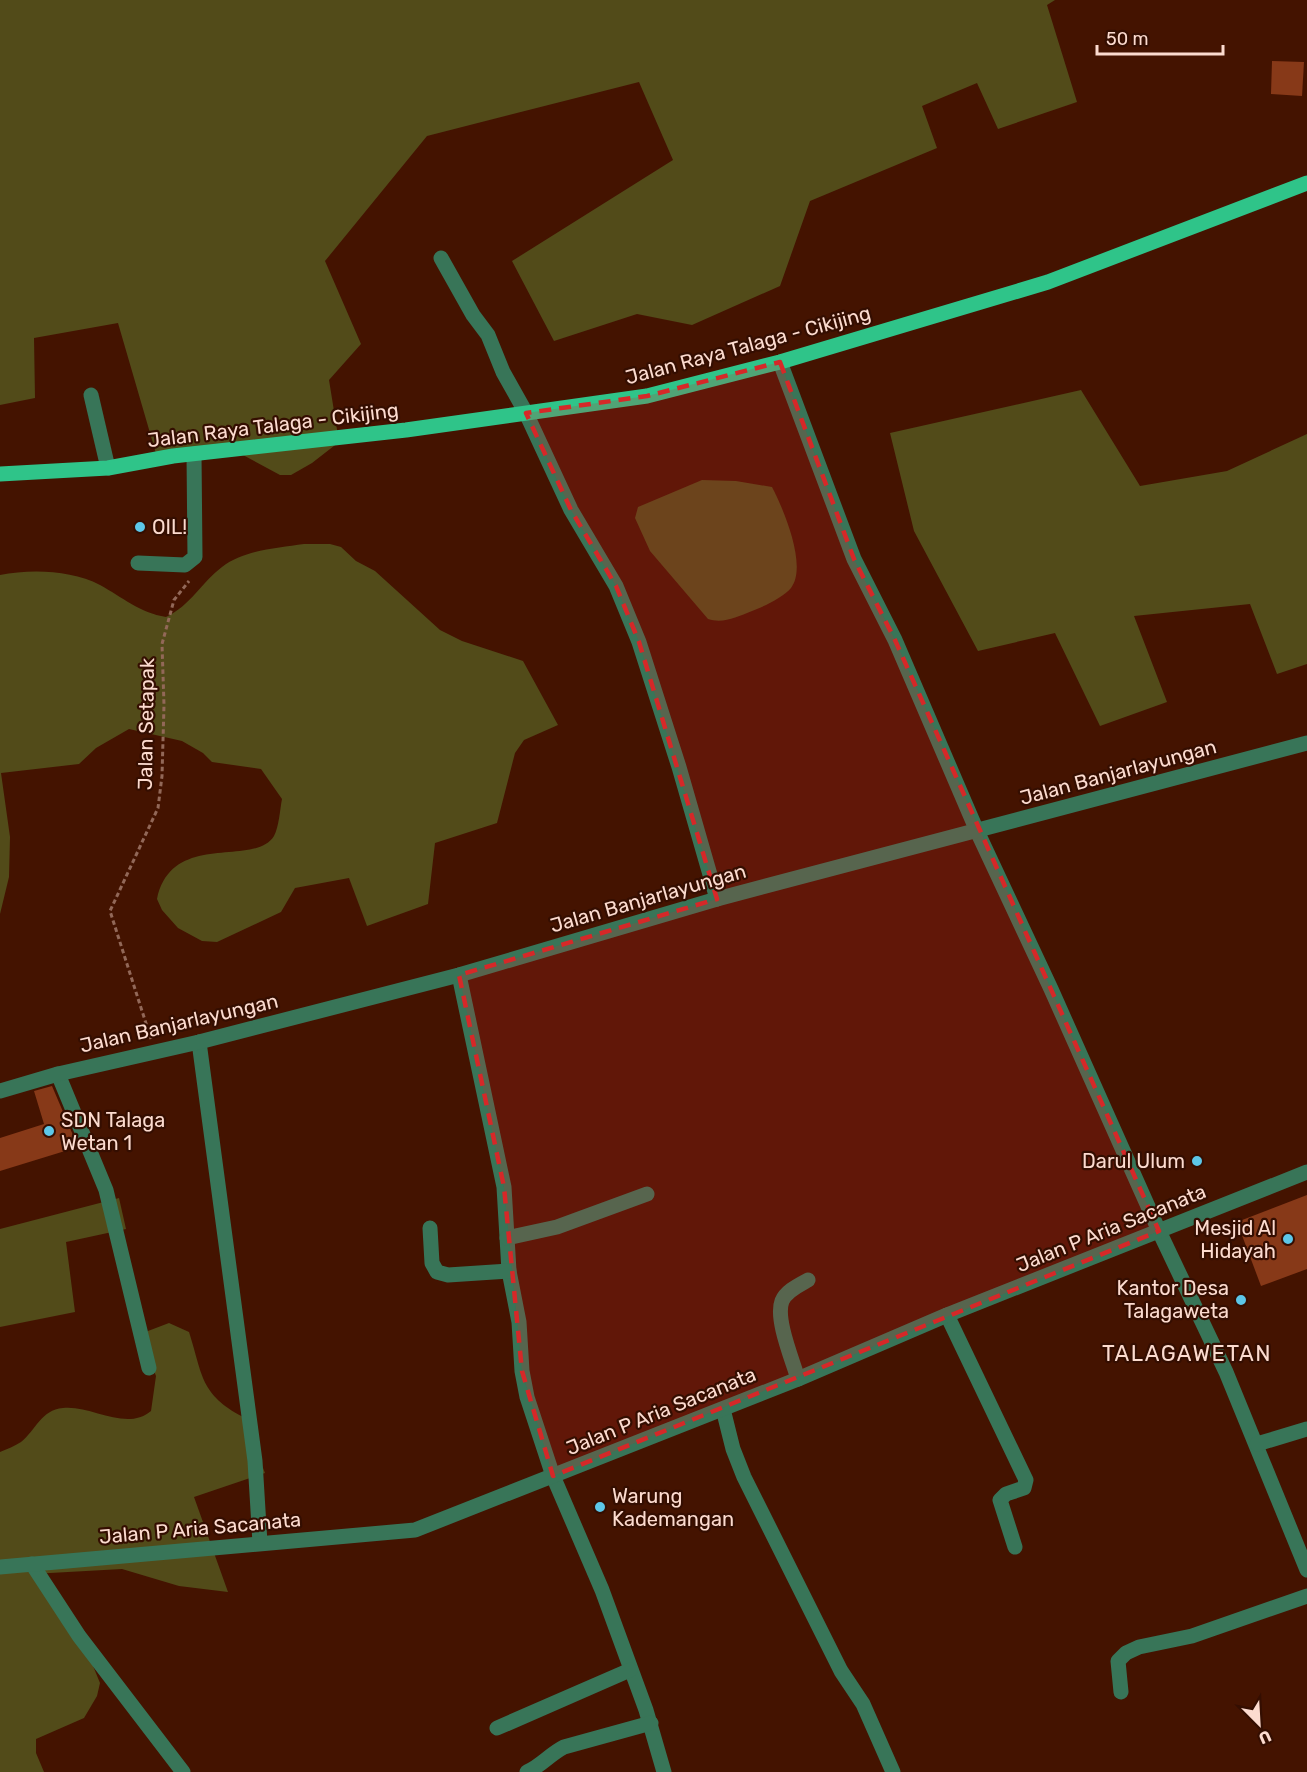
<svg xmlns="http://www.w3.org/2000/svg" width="1307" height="1772" font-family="Rubik,sans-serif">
	<rect width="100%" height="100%" fill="#441300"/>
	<g fill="#524b19">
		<polygon points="0,0 1055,0 1047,5 1077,102 998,129 977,83 922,106 937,148 810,201 780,286 692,325 637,314 554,341 512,261 673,160 639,82 427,136 325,261 361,344 329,380 339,442 312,463 291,475 280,475 230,448 157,457 118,323 34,338 35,398 0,405"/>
		<polygon points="1081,390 1140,486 1227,471 1307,434 1307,664 1277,674 1250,604 1134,616 1167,702 1100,726 1055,633 978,651 914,531 890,433"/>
		<path d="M702,480L736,481L772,487C783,508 808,566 791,588C784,597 763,607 752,611C737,617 723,624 708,619L650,551L635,518L638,507Z"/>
		<path d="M304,544H330L341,547L356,561L375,571L440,630L462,641L523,661L558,725L524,740L515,753L497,823L435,843L428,904L367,926L349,878L295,888L281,912L217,942L202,941L178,928L162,910L157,899C172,830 254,868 274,836C279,827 280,809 282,799L261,769L212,762L203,753L182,741L129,729L96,748L79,764L1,773L10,837L9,877L0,914V575C31,569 71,570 100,585C122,597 140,613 166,617C190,606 202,582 222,567C244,550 277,548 304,544Z"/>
		<polygon points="119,1198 126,1229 66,1242 75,1312 0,1327 0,1229"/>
		<path d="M169,1323L189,1332C203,1376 200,1394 243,1417L265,1473L194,1497L228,1592L179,1586L122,1569L32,1574L91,1661L100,1683L97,1696L84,1718L36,1739V1753L44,1772H0V1452C7,1449 15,1446 21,1442C36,1430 41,1410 63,1408C92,1405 126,1432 151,1411L156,1376L147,1354L148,1331Z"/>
	</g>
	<g fill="#873918">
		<polygon points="1272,61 1304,62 1302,96 1271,94"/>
		<polygon points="52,1086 78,1147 0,1171 0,1138 44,1124 34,1091"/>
		<polygon points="1307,1195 1307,1269 1261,1286 1237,1222"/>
	</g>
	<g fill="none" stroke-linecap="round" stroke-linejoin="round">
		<polyline stroke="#926858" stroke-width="3" stroke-dasharray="4.5 3" stroke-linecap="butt" points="151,1039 110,911 158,808 162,776 164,705 162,644 174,600 189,581"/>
		<g stroke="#387558" stroke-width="15">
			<polyline points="441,258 473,315 488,335 503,372 526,413 571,510 616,586 639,642 679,767 717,899"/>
			<polyline points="780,362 854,559 895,640 977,831 1051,989 1159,1231 1226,1372 1307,1570"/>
			<polyline points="91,395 108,468"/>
			<polyline points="138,563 185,565 195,557 194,454"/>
			<polyline points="459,975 504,1187 509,1271 519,1322 522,1371 527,1397 553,1476 602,1590 646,1710 664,1772"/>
			<polyline points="199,1042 255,1461 260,1543"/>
			<polyline points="58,1074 106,1190 149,1368"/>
			<polyline points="0,1091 58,1074 199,1042 459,975 717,899 1307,743"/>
			<polyline points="430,1228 432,1263 437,1272 448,1275 509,1271"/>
			<polyline points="507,1238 557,1227 647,1194"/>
			<polyline points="947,1315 1026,1480 1024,1488 1006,1494 1000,1500 1015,1547"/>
			<path d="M798,1379C793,1361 775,1319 782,1301C786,1291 799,1285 808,1280"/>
			<polyline points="723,1409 733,1449 744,1477 841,1671 863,1704 893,1772"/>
			<polyline points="1257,1444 1307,1429"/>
			<polyline points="32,1564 79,1636 183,1772"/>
			<polyline points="0,1567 415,1530 798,1379 947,1315 1307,1172"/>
			<polyline points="1121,1692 1118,1661 1126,1653 1139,1647 1192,1636 1307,1596"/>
			<polyline points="497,1728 630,1670"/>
			<path d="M527,1772C541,1766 550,1754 564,1747L651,1723"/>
		</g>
		<polyline stroke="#2fc489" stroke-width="15" points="0,474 108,468 173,456 406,430 647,396 780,362 1048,282 1307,183"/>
	</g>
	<path fill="#d62828" fill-opacity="0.2" stroke="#d62828" stroke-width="4.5" stroke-dasharray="12 8" stroke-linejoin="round" d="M780,362L854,559L895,640L1159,1231L553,1476L522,1371L504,1187L459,975L717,899L639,642L616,586L571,510L526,413L647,396Z"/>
	<g fill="#5dc7e8" stroke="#340e01" stroke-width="2">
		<circle cx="140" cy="527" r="6"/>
		<circle cx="49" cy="1131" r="6"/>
		<circle cx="1197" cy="1161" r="6"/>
		<circle cx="1288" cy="1239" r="6"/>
		<circle cx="1241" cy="1300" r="6"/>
		<circle cx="600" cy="1507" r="6"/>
	</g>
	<g text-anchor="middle" stroke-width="4.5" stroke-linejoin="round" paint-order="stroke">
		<g font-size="20" fill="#fcdbcf" stroke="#340e01">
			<text transform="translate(748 345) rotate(-15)" y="7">Jalan Raya Talaga - Cikijing</text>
			<text transform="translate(273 425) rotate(-7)" y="7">Jalan Raya Talaga - Cikijing</text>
			<text transform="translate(146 724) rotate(-89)" y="7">Jalan Setapak</text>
			<text transform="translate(1118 772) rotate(-15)" y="7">Jalan Banjarlayungan</text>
			<text transform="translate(648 898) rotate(-16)" y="7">Jalan Banjarlayungan</text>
			<text transform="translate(179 1023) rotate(-13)" y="7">Jalan Banjarlayungan</text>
			<text transform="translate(1111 1228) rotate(-22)" y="7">Jalan P Aria Sacanata</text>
			<text transform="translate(661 1411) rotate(-22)" y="7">Jalan P Aria Sacanata</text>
			<text transform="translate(200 1528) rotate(-5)" y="7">Jalan P Aria Sacanata</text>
		</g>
		<g font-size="20" fill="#fcdbcf" stroke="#340e01" text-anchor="start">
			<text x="152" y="534">OIL!</text>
			<text x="61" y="1127">SDN Talaga<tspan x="61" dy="23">Wetan 1</tspan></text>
			<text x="1185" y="1168" text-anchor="end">Darul Ulum</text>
			<text x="1276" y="1235" text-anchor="end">Mesjid Al<tspan x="1276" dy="23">Hidayah</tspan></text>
			<text x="1229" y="1295" text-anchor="end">Kantor Desa<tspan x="1229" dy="23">Talagaweta</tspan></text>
			<text x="612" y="1503">Warung<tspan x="612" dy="23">Kademangan</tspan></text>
		</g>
		<g font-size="22" letter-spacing="1.5" fill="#fcdbcf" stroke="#340e01">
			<text x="1187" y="1361">TALAGAWETAN</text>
		</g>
	</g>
	<g transform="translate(1259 1724) rotate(156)" stroke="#340e01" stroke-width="4.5" paint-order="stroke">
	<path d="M0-4.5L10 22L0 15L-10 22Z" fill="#fcdbcf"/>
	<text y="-9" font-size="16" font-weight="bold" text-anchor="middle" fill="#fcdbcf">U</text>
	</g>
	<path d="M1097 45v9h126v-9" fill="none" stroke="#fcdbcf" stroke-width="3"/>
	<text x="1106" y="45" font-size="18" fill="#fcdbcf" stroke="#340e01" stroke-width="4.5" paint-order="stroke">50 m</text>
</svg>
